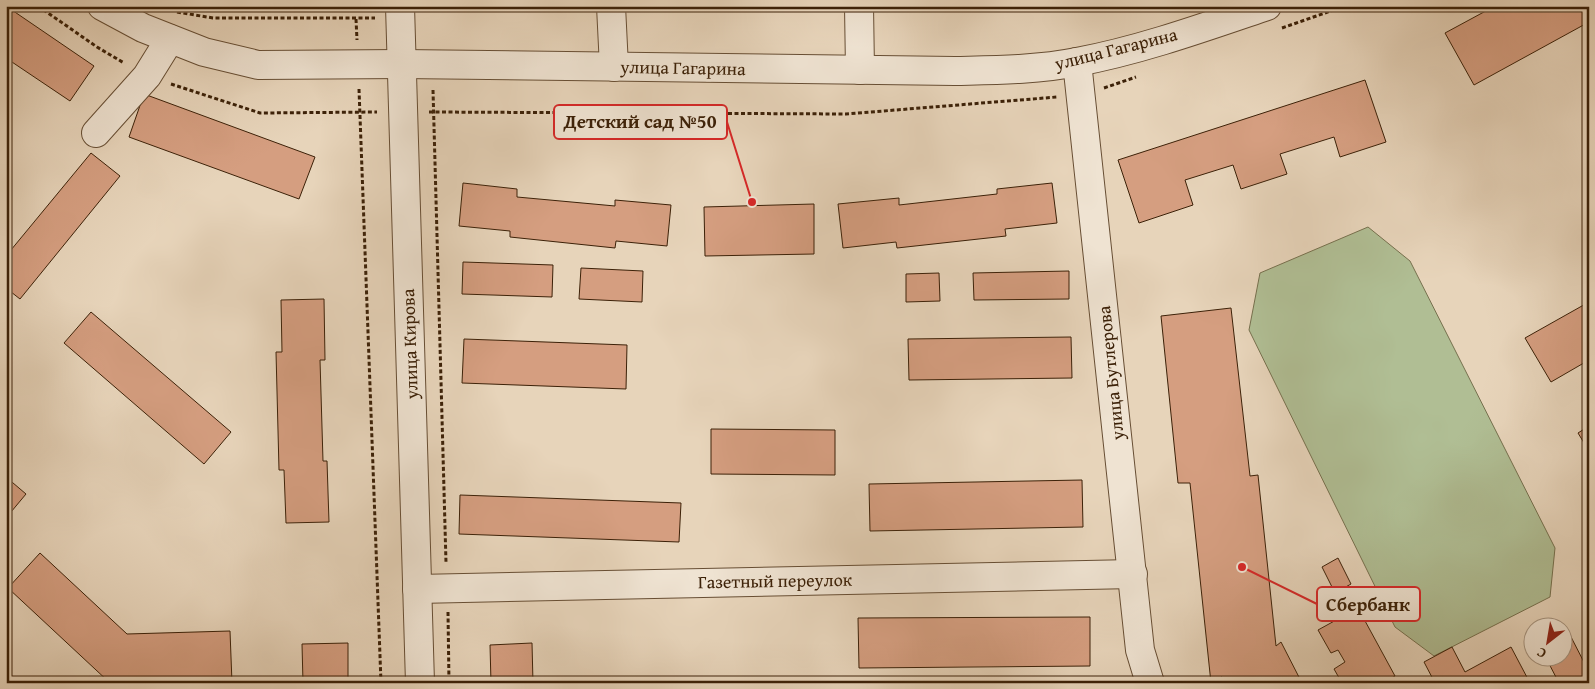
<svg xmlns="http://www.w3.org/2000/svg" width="1595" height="689" font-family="'Gentium Book Plus',serif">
	<rect width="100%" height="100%" fill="#e7d4ba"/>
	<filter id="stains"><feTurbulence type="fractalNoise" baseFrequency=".004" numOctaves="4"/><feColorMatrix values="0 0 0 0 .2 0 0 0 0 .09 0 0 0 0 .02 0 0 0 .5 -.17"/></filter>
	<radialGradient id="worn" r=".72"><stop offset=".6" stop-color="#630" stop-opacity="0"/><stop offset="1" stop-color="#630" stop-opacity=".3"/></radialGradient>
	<polygon fill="#b0be94" stroke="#76704e" points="1368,227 1410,261 1555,548 1550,597 1434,656 1395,627 1249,330 1260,273"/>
	<g fill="#d59e80" stroke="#3c2108">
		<polygon points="6,6 94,66 70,101 6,58"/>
		<polygon points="1495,6 1589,6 1589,22 1474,85 1445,33"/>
		<polygon points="1365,80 1386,142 1340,157 1334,137 1280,154 1287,174 1241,189 1233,165 1185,180 1193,205 1139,223 1118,160"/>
		<polygon points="144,94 315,157 299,199 129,137"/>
		<polygon points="91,153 120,176 20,299 6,288 6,256"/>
		<polygon points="463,183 517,189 517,197 615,206 615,200 671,205 667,246 616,241 615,248 510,237 510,231 459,226"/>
		<polygon points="1052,183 1057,223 1005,229 1006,236 897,248 896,242 843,248 838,204 899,198 899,205 997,194 997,189"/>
		<polygon points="814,204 814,254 705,256 704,207"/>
		<polygon points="463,262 553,265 552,297 462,294"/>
		<polygon points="581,268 643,271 642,302 579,299"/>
		<polygon points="1069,271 1069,299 974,300 973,273"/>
		<polygon points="939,273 940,301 906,302 906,274"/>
		<polygon points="324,299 325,360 320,360 323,461 327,461 329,522 286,523 284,470 279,470 276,352 282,352 281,300"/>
		<polygon points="1589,302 1589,360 1551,382 1525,338"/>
		<polygon points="1231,308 1250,476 1258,475 1276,646 1281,642 1302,683 1225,683 1222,677 1211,683 1190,483 1178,483 1161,316"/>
		<polygon points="91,312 231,432 204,464 64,343"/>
		<polygon points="1071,337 1072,378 909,380 908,339"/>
		<polygon points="464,339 627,345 626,389 462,383"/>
		<polygon points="1589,426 1589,451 1578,433"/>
		<polygon points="711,429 835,430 835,475 711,474"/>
		<polygon points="6,477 26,494 6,518"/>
		<polygon points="1082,480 1083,527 870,531 869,484"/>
		<polygon points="460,495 681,503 679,542 459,534"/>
		<polygon points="40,553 127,634 230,631 232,683 110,683 8,588"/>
		<polygon points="1338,558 1351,584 1335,593 1322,567"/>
		<polygon points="1358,608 1395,676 1383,683 1342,683 1334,669 1345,662 1338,650 1331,653 1318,630"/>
		<polygon points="1090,617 1090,666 859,668 858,618"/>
		<polygon points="1569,633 1589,672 1589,683 1559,683 1545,656 1562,656 1562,636"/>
		<polygon points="348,643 348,683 303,683 302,644"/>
		<polygon points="532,643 533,683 491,683 490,645"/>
		<polygon points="1452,647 1465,672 1511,647 1530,683 1435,683 1424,662"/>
		<polygon points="1222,677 1225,683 1211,683"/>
	</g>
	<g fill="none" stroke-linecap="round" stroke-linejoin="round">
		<defs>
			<g id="minor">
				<path d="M102,6L143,28L204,52L258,65L402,64L955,71C995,70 1036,70 1077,62C1141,50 1205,27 1267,6"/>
				<polyline points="400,6 420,683"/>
				<polyline points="611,6 614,67"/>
				<polyline points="859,6 860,70"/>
				<polyline points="1077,62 1140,650 1150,683"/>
				<polyline points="96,133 147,76 170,39"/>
				<polyline points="417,589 1133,574"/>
			</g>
		</defs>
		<use href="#minor" stroke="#674e34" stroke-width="30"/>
		<g stroke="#3c2108" stroke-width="3" stroke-dasharray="4 2.5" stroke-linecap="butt">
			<polyline points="38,6 97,47 124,63"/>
			<polyline points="177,12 213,18 375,18"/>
			<polyline points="356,19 357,40"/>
			<polyline points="1282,28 1345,6"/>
			<polyline points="171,84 260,113 377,112"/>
			<polyline points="1104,88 1136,77"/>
			<polyline points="359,89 381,683"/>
			<polyline points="433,90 446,563"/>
			<polyline points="429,112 846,114 1057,97"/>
			<polyline points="448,612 449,683"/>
		</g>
		<use href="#minor" stroke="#efe3d2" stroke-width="28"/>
	</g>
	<g text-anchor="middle" stroke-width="5" stroke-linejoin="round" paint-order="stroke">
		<g font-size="18" fill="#3c2108" stroke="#efe3d2">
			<text transform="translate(1116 49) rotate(-14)" y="6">улица Гагарина</text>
			<text transform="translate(683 68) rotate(1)" y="6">улица Гагарина</text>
			<text transform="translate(410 344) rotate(-92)" y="6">улица Кирова</text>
			<text transform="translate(1111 373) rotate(-96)" y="6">улица Бутлерова</text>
			<text transform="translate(775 581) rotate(-1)" y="6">Газетный переулок</text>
		</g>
	</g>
	<path fill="none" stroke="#d62828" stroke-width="2" d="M752 202L727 122M1242 567L1317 604"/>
	<g fill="#d62828" stroke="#efe3d2" stroke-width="2">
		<circle cx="752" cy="202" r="5"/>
		<circle cx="1242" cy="567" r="5"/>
	</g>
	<g fill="#efe3d2" stroke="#d62828" stroke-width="2">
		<rect x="554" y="105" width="173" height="34" rx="5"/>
		<rect x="1317" y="587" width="103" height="34" rx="5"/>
	</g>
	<g font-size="19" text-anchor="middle" font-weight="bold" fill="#3c2108">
		<text x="640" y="128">Детский сад №50</text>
		<text x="1368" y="611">Сбербанк</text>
	</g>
	<rect width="1595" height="689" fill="none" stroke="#e7d4ba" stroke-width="25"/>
	<rect x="8" y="8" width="1580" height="674" fill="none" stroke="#3c2108" stroke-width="2.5"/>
	<rect x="12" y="12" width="1570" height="664" fill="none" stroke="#3c2108"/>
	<g transform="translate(1548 642) rotate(211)"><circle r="24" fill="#efe3d2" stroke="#a79581"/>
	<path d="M0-4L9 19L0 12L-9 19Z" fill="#8f2418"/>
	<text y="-8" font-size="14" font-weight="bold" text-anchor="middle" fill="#3c2108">С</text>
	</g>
	<rect width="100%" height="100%" filter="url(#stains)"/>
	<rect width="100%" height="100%" fill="url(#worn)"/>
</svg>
